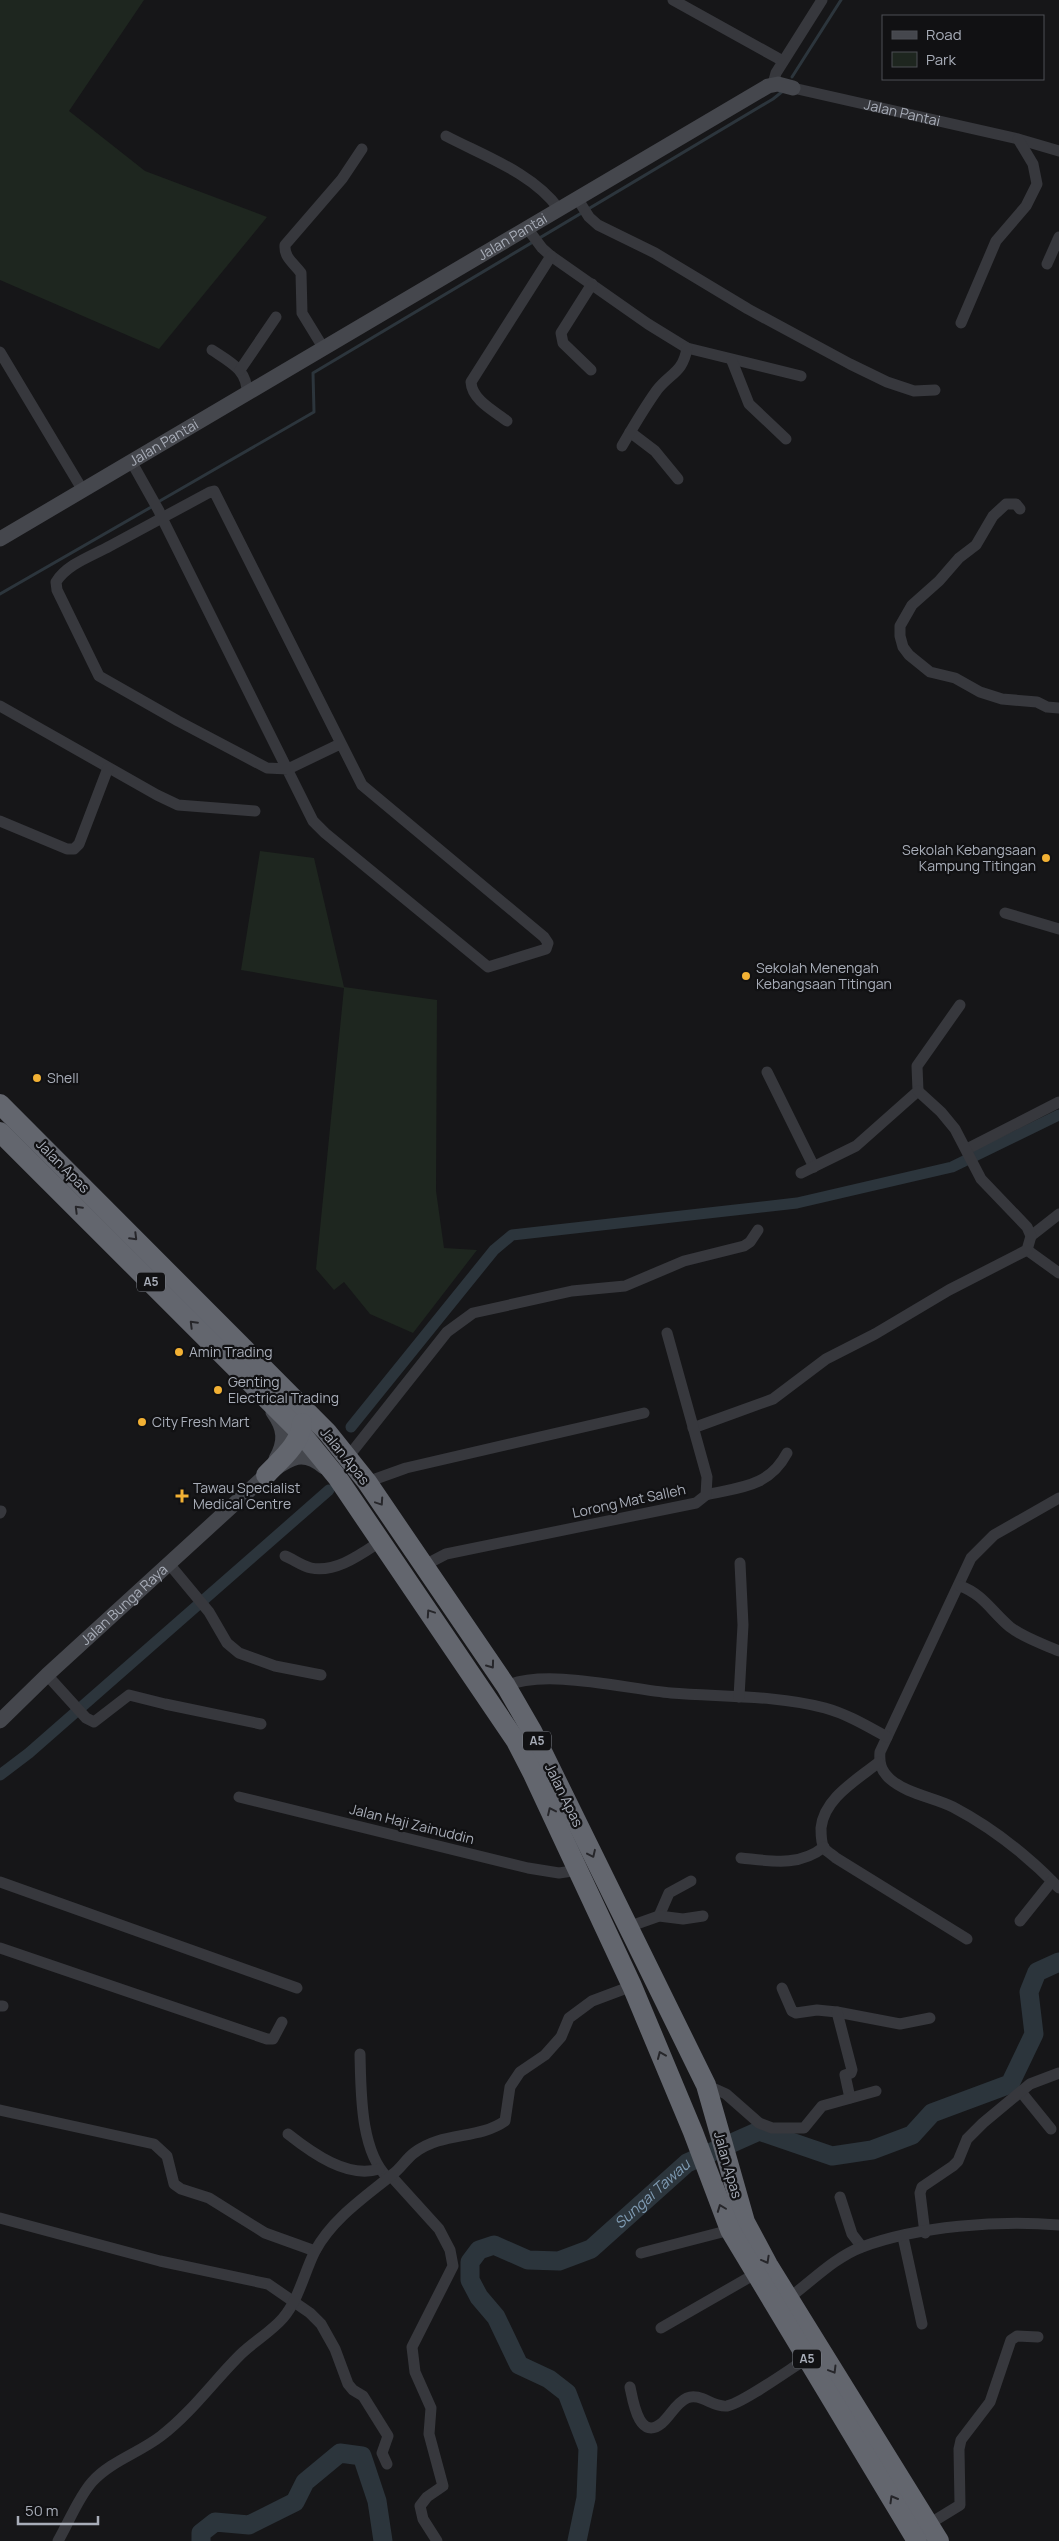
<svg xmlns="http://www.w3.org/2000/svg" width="1059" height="2541" font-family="Manrope,sans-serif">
	<rect width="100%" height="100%" fill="#161618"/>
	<g fill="#1e261f">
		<polygon points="0,0 144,0 69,111 145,171 267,217 159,349 0,280"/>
		<polygon points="260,851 314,858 344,987 437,1000 436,1191 444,1248 477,1250 413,1333 370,1314 344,1282 334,1290 316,1269 344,988 241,970"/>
	</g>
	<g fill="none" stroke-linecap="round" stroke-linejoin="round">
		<g stroke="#2c353c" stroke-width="3">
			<polyline points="792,77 841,0"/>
			<polyline points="158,502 314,412 313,373 773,99 783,91"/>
			<polyline points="0,594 153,506"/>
		</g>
		<g stroke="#2c353c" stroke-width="11">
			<polyline points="351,1427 494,1250 512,1235 797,1203 952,1167 1059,1115"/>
			<polyline points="0,1775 29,1753 329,1490"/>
		</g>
		<g stroke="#2c353c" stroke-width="19">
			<polyline points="201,2541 201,2533 215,2522 249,2525 295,2502 305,2482 340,2453 362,2456 377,2501 383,2541"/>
			<path id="s1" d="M577,2541L586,2498L588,2448L567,2393L549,2379L519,2365L496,2317L479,2297L470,2280V2262L479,2250L494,2245L528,2260L559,2261L591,2249L687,2163L759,2131L832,2156L872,2150L912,2135L932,2113L1010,2084L1034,2034L1029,1992L1037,1972L1059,1962"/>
		</g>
		<g stroke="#37383d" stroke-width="11">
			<polyline points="673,0 783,61"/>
			<polyline points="773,84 776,73 822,0"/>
			<path id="s2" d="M793,88L1018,139L1059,151"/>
			<path d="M446,136C484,156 533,173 559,209"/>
			<polyline points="577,198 589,217 598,225 655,253 748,309 850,364 887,382 914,391 935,390"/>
			<polyline points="527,228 542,248 551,256 648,324 687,348 801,376"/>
			<polyline points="1047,264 1059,237"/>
			<polyline points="961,323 996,241 1026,206 1037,184 1033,164 1018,139"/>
			<path d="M324,349L302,313L301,273C294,263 284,258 285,245L342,179L362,149"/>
			<path d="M212,350C230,362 248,370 247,394"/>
			<polyline points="0,352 82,489"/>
			<polyline points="732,361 749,404 786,439"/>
			<polyline points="240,370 276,317"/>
			<polyline points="591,370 563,343 561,333 592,284"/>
			<path d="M507,421C494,411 472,400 471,382L551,256"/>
			<polyline points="630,432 655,451 678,479"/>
			<path d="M622,446C633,427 644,408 657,390C670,373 683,373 687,348"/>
			<path d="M131,461L159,511L162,518L313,821L325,833L488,967L546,949L548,943L544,937L362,785L214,491L210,492C177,510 143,528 110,546C92,556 67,564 56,582L57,590L99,676L178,721L267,768L288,769L340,744"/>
			<polyline points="1020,509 1016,504 1006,504 993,516 976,545 959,558 939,581 912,605 900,626 900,636 903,647 909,655 930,672 955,678 980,692 1002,699 1037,702 1047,707 1059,708"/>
			<polyline points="0,706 157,795 178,805 255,811"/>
			<polyline points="0,821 67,849 74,849 79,844 108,768"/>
			<polyline points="1005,913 1059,929"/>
			<polyline points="767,1072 814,1167"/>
			<polyline points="967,1149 1059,1102"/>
			<polyline points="801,1173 856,1146 918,1091 917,1066 960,1005"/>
			<polyline points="1031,1236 1059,1214"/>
			<polyline points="1027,1250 1059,1273"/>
			<polyline points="693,1428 773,1399 826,1359 875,1334 949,1290 1027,1250 1031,1236 1027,1227 981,1179 955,1129 941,1112 918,1091"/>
			<polyline points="348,1457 447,1332 473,1313 572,1291 625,1286 684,1261 744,1246 750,1242 758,1230"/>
			<polyline points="367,1482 406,1468 644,1413"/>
			<path d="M706,1495C741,1487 769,1487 787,1453"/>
			<path d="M1059,1498L994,1535L971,1558L880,1752C879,1763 881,1771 890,1779C907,1794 933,1797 953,1807C991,1827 1029,1857 1059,1888"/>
			<polyline points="0,1513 1,1511"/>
			<path d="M285,1556C293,1559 302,1566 311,1568C336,1573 361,1554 381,1541"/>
			<polyline points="170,1565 209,1612 227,1643 239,1653 275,1666 321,1675"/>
			<polyline points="423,1566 446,1554 696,1503 706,1495 707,1477 667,1333"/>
			<path d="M960,1586C983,1594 992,1612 1010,1627C1024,1638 1043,1644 1059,1651"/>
			<polyline points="47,1675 86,1718 94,1722 129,1695 165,1704 261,1724"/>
			<path d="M506,1686C546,1668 626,1689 671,1693C722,1697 776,1695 825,1708C847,1714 867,1726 887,1737"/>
			<polyline points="739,1697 743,1625 740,1563"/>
			<path d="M879,1762C857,1780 824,1798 821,1828C821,1834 821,1843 824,1848C827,1852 833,1855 836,1858L967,1939"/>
			<polyline points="239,1797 528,1868 559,1873 579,1870"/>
			<path d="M741,1858C771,1861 799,1867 824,1847"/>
			<polyline points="0,1882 297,1988"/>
			<polyline points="659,1916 669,1893 691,1881"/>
			<polyline points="1020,1921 1052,1881"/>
			<polyline points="628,1927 659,1916 683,1919 703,1916"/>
			<polyline points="0,1948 267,2039 273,2039 282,2022"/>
			<polyline points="782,1988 792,2011 796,2013 817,2010 837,2012 900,2024 930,2018"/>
			<polyline points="0,2006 3,2006"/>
			<polyline points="837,2012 852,2070 851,2073 845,2075 850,2098"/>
			<path d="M360,2054C361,2091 360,2151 388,2178"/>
			<polyline points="706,2085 726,2094 759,2123 772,2128 804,2128 822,2106 876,2091"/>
			<polyline points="1021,2092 1051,2129"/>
			<polyline points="0,2110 154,2144 167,2156 174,2184 181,2189 209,2198 265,2233 315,2251"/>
			<path d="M288,2134C312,2153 348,2179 379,2169"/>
			<polyline points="391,2176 439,2229 450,2250 453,2266 412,2347 415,2372 431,2408 429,2434 443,2486 427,2497 420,2506 423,2519 437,2541"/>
			<polyline points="840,2197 852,2234 862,2247"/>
			<polyline points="0,2218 160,2261 268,2284 310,2313 321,2324 335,2349 348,2384 353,2390 363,2396 388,2436 382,2453 387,2464"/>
			<polyline points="925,2233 920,2193 922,2187 953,2166 958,2161 967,2139 983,2123 1030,2084 1059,2073"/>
			<polyline points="903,2237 922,2324"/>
			<polyline points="641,2253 730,2230"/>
			<path d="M789,2298C812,2281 835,2257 862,2247C918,2226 999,2220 1059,2225"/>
			<polyline points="661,2328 755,2274"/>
			<path d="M630,2387C633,2401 639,2442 662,2423C671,2415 676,2403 687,2398C700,2392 713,2408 727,2406C743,2403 790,2369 806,2359"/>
			<polyline points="929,2524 960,2505 959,2449 961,2440 990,2402 1011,2340 1017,2336 1038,2337"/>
			<path d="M58,2541C69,2522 78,2498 92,2482C111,2461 139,2453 161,2436C191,2413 213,2382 240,2355C253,2342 271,2332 283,2318C299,2299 304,2273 315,2251C333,2218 365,2197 393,2174C401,2168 406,2159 414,2153C443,2131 478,2140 505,2121L510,2087L520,2072L545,2055L561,2037L569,2018L592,2001L632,1986"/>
		</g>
		<g stroke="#45474d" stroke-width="15">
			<path id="s3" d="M0,539L768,86L778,84L793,88"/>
			<path d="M273,1412C285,1429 286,1441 276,1459"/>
			<path id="s4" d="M0,1721L47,1675L266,1475C287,1461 300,1447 324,1467"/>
		</g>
		<g stroke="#63666e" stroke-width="20">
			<polyline points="0,1104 327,1432 367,1482 506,1686 532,1731 706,2085 745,2222 768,2265 939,2541"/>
			<polyline points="0,1132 301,1433 337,1477 516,1741 533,1774 632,1986 693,2132 730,2230 917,2541"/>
			<path d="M266,1475C280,1460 300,1445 302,1423"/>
		</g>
	</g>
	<defs><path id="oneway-chevron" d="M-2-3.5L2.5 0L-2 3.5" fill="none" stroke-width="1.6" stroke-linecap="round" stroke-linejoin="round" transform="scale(1.25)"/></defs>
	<g stroke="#26262a">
		<use href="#oneway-chevron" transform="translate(78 1209) rotate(-135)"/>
		<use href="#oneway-chevron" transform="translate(134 1237) rotate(45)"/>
		<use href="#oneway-chevron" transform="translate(193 1324) rotate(-135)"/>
		<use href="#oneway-chevron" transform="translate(380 1502) rotate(56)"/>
		<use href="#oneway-chevron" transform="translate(430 1613) rotate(-124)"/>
		<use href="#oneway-chevron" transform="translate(491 1665) rotate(54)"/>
		<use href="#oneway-chevron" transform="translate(551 1811) rotate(-115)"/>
		<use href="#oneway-chevron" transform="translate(592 1854) rotate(65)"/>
		<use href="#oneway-chevron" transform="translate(661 2055) rotate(-113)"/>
		<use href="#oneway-chevron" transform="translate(721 2208) rotate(-111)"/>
		<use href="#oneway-chevron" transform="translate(766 2260) rotate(61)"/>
		<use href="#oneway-chevron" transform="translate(833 2370) rotate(59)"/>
		<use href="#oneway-chevron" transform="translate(893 2499) rotate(-120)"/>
	</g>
	<g fill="#f2b134" stroke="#111113" stroke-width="2">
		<circle cx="1046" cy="858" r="5"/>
		<circle cx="746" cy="976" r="5"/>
		<circle cx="37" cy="1078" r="5"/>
		<circle cx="179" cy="1352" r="5"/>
		<circle cx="218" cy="1390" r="5"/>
		<circle cx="142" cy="1422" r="5"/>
		<path d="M179.5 1488.5h5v5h5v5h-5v5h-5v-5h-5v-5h5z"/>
	</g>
	<g text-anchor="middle" stroke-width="4.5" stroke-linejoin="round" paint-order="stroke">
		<g fill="#111113" stroke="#7b7e86" stroke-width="1">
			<rect x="137" y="1272.5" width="28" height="19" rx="4"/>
			<rect x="523" y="1731.5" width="28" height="19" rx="4"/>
			<rect x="793" y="2349.5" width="28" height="19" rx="4"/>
		</g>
		<g font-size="12" font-weight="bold" fill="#a8adb8">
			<text x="151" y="1286">A5</text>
			<text x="537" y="1745">A5</text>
			<text x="807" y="2363">A5</text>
		</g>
		<g font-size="14" fill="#a8adb8" stroke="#111113">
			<text dy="5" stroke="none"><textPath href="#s2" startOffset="112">Jalan Pantai</textPath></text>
			<text dy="5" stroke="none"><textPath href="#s3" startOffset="595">Jalan Pantai</textPath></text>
			<text dy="5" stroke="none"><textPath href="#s3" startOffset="190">Jalan Pantai</textPath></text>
			<text transform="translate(63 1166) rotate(45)" y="5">Jalan Apas</text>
			<text transform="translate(345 1456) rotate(51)" y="5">Jalan Apas</text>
			<text transform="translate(629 1501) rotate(-12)" y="5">Lorong Mat Salleh</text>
			<text dy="5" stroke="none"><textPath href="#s4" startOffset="170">Jalan Bunga Raya</textPath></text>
			<text transform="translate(564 1795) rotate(64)" y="5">Jalan Apas</text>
			<text transform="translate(412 1824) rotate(14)" y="5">Jalan Haji Zainuddin</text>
			<text transform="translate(728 2165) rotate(74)" y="5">Jalan Apas</text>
		</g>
		<g font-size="14" fill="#a8adb8" stroke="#111113" text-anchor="start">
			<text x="1036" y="855" text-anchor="end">Sekolah Kebangsaan<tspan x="1036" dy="16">Kampung Titingan</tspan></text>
			<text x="756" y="973">Sekolah Menengah<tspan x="756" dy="16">Kebangsaan Titingan</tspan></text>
			<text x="47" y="1083">Shell</text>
			<text x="189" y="1357">Amin Trading</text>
			<text x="228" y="1387">Genting<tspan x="228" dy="16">Electrical Trading</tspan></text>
			<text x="152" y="1427">City Fresh Mart</text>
			<text x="193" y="1493">Tawau Specialist<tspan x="193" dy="16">Medical Centre</tspan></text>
		</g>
		<g font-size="15" font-style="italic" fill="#7f9bb3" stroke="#111113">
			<text dy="5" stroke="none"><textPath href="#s1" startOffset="541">Sungai Tawau</textPath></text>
		</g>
	</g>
	<rect x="882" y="15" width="162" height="65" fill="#111113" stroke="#4d4f55"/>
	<rect x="892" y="31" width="25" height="8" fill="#45474d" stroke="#4d4f55"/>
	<text x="926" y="40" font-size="15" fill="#a8adb8">Road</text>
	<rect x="892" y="52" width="25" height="15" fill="#1e261f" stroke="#4d4f55"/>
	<text x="926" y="65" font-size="15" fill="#a8adb8">Park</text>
	<path d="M18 2516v8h80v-8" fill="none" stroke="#a8adb8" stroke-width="2.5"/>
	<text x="25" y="2516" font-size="15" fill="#a8adb8" stroke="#111113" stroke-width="4" paint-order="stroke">50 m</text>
</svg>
